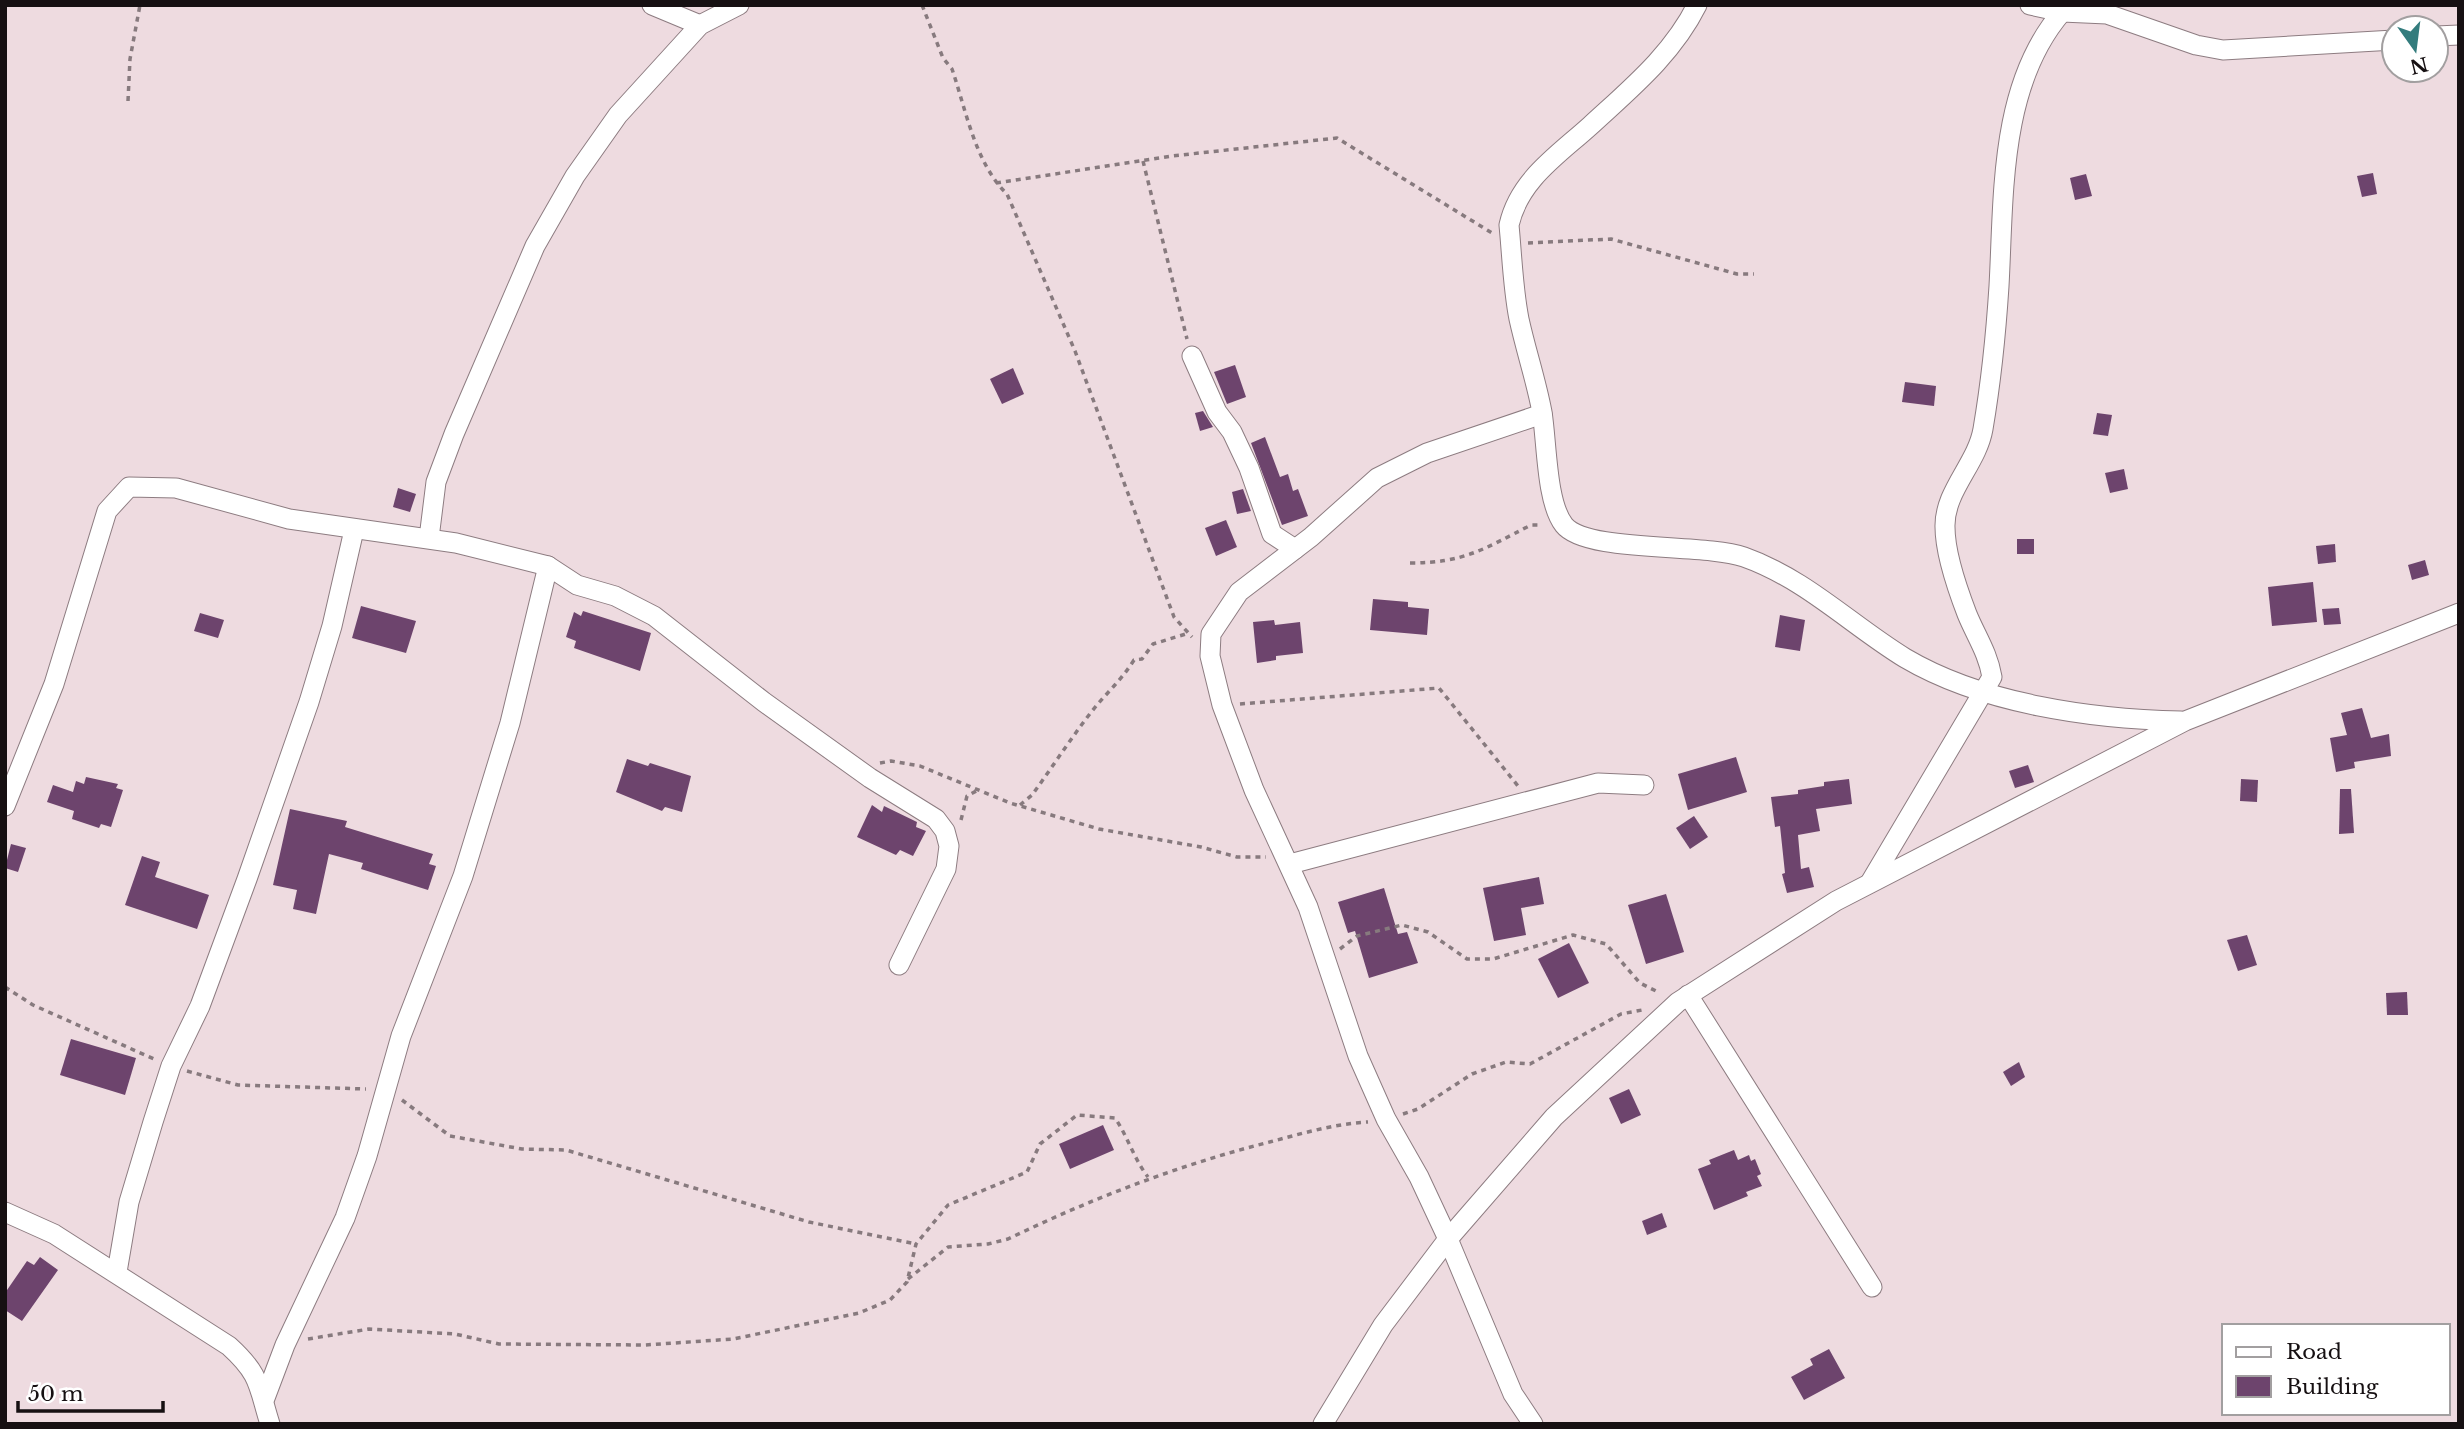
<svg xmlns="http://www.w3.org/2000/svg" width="2464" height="1429" font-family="'Libre Baskerville',serif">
	<rect width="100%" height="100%" fill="#eedbe0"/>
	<g fill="#6d446d">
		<polygon points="2373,173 2377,194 2362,197 2357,176"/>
		<polygon points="2086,174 2092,196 2075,200 2070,178"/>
		<polygon points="1235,365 1246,397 1227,404 1214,372"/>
		<polygon points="1013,368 1024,394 1002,404 990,379"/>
		<polygon points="1905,382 1936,386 1934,406 1902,402"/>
		<polygon points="1203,411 1213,427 1200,431 1195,413"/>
		<polygon points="2097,413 2112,415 2108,436 2093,434"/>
		<polygon points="1265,437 1280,477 1288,474 1293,491 1298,489 1308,516 1282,525 1251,443"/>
		<polygon points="2124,469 2128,489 2110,493 2105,473"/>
		<polygon points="398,488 416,494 410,512 393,507"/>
		<polygon points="1243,489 1251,511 1237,514 1232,492"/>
		<polygon points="1226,520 1237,547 1216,556 1205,528"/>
		<rect x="2017" y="539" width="17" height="15"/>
		<polygon points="2335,544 2336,562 2318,564 2316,546"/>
		<polygon points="2425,560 2429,575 2412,580 2408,565"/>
		<polygon points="2313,582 2317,622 2272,626 2268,587"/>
		<polygon points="1373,599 1408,602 1408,607 1429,609 1427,635 1370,630"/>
		<polygon points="361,606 416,621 406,653 352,638"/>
		<polygon points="2339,608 2341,624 2324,625 2322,609"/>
		<polygon points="583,611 651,633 640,671 574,648 576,641 566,637 574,612 581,616"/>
		<polygon points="200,613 224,620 218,638 194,631"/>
		<polygon points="1780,615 1805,620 1800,651 1775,647"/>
		<polygon points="1274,620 1275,625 1300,622 1303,653 1276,656 1276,660 1257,663 1253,622"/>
		<polygon points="2362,708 2371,738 2389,734 2391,756 2354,762 2355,768 2336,772 2330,738 2347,735 2341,713"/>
		<polygon points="1736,757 1747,792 1688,810 1678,774"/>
		<polygon points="627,759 648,766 650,763 691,776 682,812 665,807 662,811 616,792"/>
		<polygon points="2028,765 2034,782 2015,788 2009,771"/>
		<polygon points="86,777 118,784 116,788 123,790 111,827 101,824 99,828 72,819 74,811 47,802 53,785 73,792 76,781 84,784"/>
		<polygon points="1849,779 1852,804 1816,809 1820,831 1798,835 1801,869 1809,867 1814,887 1787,893 1782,874 1785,873 1780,826 1775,827 1771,797 1798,794 1798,790 1824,786 1824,782"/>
		<polygon points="2241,779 2258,780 2257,802 2240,801"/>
		<polygon points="2340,789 2351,789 2354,833 2339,834"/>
		<polygon points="872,805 882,812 884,806 917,822 916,827 926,831 913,856 900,850 896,855 857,837"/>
		<polygon points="290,809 347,821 345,827 433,854 429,864 436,866 428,890 361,869 363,863 329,854 316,914 293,909 297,890 273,885"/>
		<polygon points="1694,816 1708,837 1690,849 1676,828"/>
		<polygon points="11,844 26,848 18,872 5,868"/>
		<polygon points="142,856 160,862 155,877 209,895 197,929 125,905"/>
		<polygon points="1539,877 1544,904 1521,908 1526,935 1494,941 1483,888"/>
		<polygon points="1384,888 1398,934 1407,932 1418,963 1369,978 1355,931 1348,933 1338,902"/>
		<polygon points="1666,894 1684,952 1646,964 1628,905"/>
		<polygon points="2247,935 2257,965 2238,971 2227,940"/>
		<polygon points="1569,943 1589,983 1558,998 1538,959"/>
		<polygon points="2407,992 2408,1015 2387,1015 2386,993"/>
		<polygon points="71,1039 136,1058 125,1095 60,1075"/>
		<polygon points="2019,1062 2025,1077 2011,1086 2003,1072"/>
		<polygon points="1629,1089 1641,1115 1621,1124 1609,1098"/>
		<polygon points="1103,1125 1114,1150 1070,1169 1059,1144"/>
		<polygon points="1734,1150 1738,1160 1749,1155 1751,1161 1755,1159 1761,1174 1757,1176 1762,1186 1746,1192 1748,1196 1714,1210 1698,1169 1711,1164 1709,1160"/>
		<polygon points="1662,1213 1667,1227 1647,1235 1642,1221"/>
		<polygon points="40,1257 58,1270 22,1321 5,1310 5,1293 27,1261 34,1265"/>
		<polygon points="1829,1349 1845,1378 1804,1400 1791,1377 1813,1365 1810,1359"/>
	</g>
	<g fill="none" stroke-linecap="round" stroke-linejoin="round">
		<defs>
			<g id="street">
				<polyline points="652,5 700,25"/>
				<path d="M1697,5C1672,55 1630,89 1590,126C1558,155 1519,180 1509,225C1512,256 1513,289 1519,319C1526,351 1536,380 1542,412C1547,442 1546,502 1564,525C1586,553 1703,543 1744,557C1806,579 1851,625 1905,658C1983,704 2091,719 2181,721"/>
				<polyline points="2030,5 2062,12 2107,14 2196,45 2223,50 2394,40"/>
				<polyline points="2436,36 2459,35"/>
				<polyline points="1192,356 1217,412 1232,432 1249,468 1272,534 1295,549"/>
				<polyline points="429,538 436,482 454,434 535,246 575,176 618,115 700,25 739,5"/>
				<polyline points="5,806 54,684 107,511 129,487 176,488 289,519 456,543 548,566 577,585 615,596 654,616 764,702 870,778 936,819 945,831 949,846 946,869 899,965"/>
				<polyline points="1290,864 1598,783 1644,785"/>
				<path d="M1871,881L1992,677C1988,653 1976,636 1967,614C1957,588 1945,554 1945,527C1944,491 1977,464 1983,429C1991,382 1996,333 1999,286C2004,195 1999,85 2062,12"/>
				<polyline points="1688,995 1872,1287"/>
				<path d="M5,1212L54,1234L229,1346C261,1375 258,1386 270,1424"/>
				<polyline points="117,1272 129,1202 153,1122 171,1066 200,1006 247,879 309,702 332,626 354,530"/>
				<polyline points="265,1398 285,1345 345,1218 367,1156 401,1036 463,876 510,723 548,566"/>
				<polyline points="1323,1424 1383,1325 1448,1239 1554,1117 1678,1002 1836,901 2156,736 2185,721 2459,613"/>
				<polyline points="1533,1424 1513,1394 1448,1239 1419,1177 1386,1119 1358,1056 1308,907 1254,790 1222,705 1210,656 1211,634 1239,592 1311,537 1377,478 1427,453 1542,414"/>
			</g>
		</defs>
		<use href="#street" stroke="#8d7c81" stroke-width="21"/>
		<g stroke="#877a7e" stroke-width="3.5" stroke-dasharray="5 5" stroke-linecap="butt">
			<path d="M922,5L943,58L952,69C966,110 975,163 1007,194L1075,351L1174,617L1192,637"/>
			<polyline points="128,101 130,59 140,5"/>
			<polyline points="1143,161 1187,339"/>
			<polyline points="996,183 1172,156 1337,138 1492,233"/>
			<polyline points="1528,243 1611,239 1737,274 1754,274"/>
			<path d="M1410,563C1464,563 1484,549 1531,525H1542"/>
			<polyline points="1240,704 1439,688 1518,786"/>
			<polyline points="880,763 891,761 920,766 1010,803 1099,829 1201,847 1237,857 1266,857"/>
			<path d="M1020,805L1032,795C1051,769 1069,741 1089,715C1104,695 1121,681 1134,660L1142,659L1153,644L1189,633"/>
			<polyline points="961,820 967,796 980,789"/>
			<polyline points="1340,949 1357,936 1402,925 1428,932 1467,959 1493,959 1573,935 1606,944 1640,983 1660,993"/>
			<polyline points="5,987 33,1005 154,1059"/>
			<polyline points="187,1071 238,1085 366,1089"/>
			<polyline points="402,1100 450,1136 522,1149 566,1150 809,1222 916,1244"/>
			<polyline points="1403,1114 1418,1109 1472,1074 1506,1062 1530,1064 1621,1014 1642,1010"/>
			<path d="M908,1279L948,1247L988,1244L1008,1239C1089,1200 1171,1168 1258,1145C1294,1136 1330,1124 1368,1122"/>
			<path d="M308,1339L369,1329L455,1334L499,1344L645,1345L733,1339L859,1313L890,1300L907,1282L916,1244L948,1205L1027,1172L1040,1144L1077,1115L1115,1118C1128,1137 1134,1159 1148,1177"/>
		</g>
		<use href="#street" stroke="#fff" stroke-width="19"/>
	</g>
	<rect width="2464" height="1429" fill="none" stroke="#161012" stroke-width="14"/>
	<rect x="2222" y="1324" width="228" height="91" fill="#ffffff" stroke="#a29fa0" stroke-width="2"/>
	<rect x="2236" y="1347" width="35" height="10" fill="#ffffff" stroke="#a29fa0" stroke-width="2"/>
	<text x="2286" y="1359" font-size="21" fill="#161012">Road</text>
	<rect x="2236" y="1376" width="35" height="21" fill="#6d446d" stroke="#a29fa0" stroke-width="2"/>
	<text x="2286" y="1394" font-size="21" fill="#161012">Building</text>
	<g transform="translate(2415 49) rotate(166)"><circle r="33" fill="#ffffff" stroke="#a29fa0" stroke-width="2"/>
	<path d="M0-5L12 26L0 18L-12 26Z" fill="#337c7d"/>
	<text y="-10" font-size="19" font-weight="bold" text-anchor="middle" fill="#161012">N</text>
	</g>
	<path d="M18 1401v10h145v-10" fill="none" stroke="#161012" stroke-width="3.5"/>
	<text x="28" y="1401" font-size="21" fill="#161012" stroke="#ffffff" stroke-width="5" paint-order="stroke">50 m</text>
</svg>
